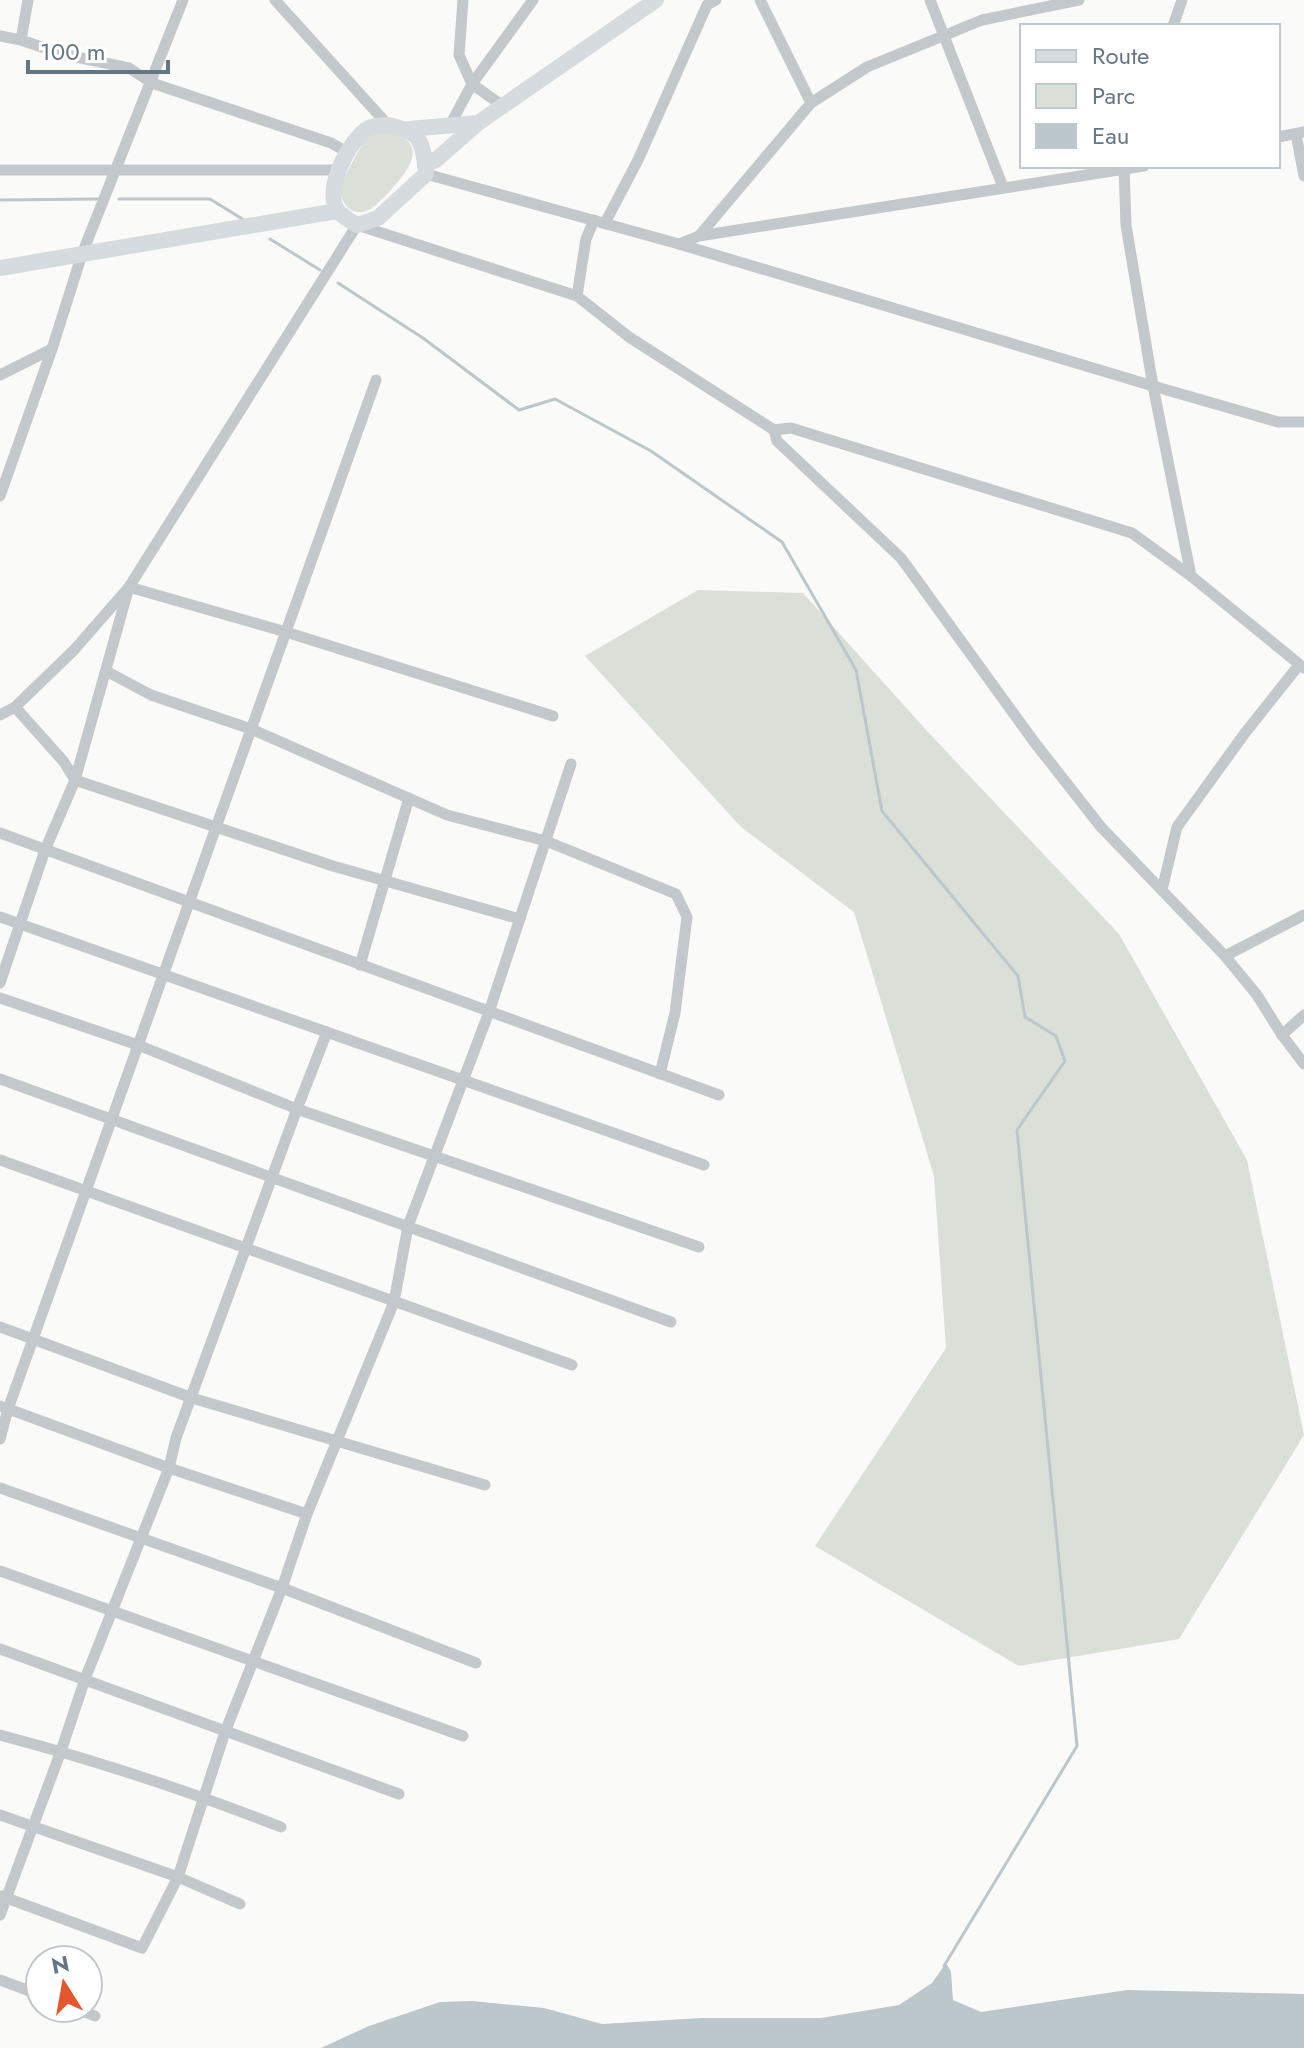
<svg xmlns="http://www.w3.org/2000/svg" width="1304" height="2048" font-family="Jost,sans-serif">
	<rect width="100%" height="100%" fill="#fafaf8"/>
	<g fill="#dadfd7">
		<path d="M381,129C428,140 416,163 390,191C383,198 375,208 366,211C349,217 339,199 340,185L364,141Z"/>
		<polygon points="698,590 803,593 927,731 1119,934 1247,1160 1304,1435 1179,1639 1019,1666 815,1546 946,1348 934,1176 854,912 741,827 585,656"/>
	</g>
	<polygon fill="#bbc7cb" points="946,1963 951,1972 953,2000 981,2012 1127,1990 1304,1994 1304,2048 321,2048 369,2026 440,2002 472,2001 544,2008 602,2024 702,2018 821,2018 899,2005 932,1983"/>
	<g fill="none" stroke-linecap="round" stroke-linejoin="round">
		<g stroke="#bbc7cb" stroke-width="3">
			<polyline points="119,199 210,199 244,220"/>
			<polyline points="0,200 98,199"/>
			<polyline points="270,239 320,270"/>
			<polyline points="338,283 423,338 519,410 555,399 651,451 782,542 856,670 882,811 1018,976 1025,1017 1056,1036 1065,1061 1017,1130 1077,1746 944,1966"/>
		</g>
		<g stroke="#c3c8cc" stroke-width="11">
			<polyline points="275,0 388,125"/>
			<polyline points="463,0 459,55 472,84 503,106"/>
			<polyline points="760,0 811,103"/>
			<polyline points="930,0 1003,187"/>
			<polyline points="1173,26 1182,0"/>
			<polyline points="0,36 21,40 62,54 129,68 152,83 331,143 347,152"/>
			<polyline points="21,40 28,0"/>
			<polyline points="449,127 472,84 533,0"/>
			<polyline points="1296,134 1304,176"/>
			<polyline points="1278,137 1304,132"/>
			<polyline points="1124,167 1126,225 1153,386 1191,576"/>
			<polyline points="0,170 338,170"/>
			<polyline points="426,174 679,244 699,236 1144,166"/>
			<polyline points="594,220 586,239 577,296 629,337 774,430 777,441 901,558 1035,743 1101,827 1225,956 1257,995 1282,1035 1304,1064"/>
			<polyline points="605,223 638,160 707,5 716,0"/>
			<polyline points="699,236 811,103 867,67 982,20 1079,0"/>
			<polyline points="679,244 1153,386 1278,422 1304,422"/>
			<polyline points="0,375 52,349"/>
			<polyline points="774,430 791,428 1132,533 1191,576 1304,668"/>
			<polyline points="0,496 52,349 82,254 183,0"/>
			<polyline points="106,671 151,695 251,729 447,815 546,841 676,894 687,917 675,1013 660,1074"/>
			<polyline points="15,707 64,762 75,780 333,866 520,919"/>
			<polyline points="0,715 15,707 74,650 129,587 357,225 577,296"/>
			<polyline points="0,833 719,1095"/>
			<polyline points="1162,890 1177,827 1245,733 1299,665"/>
			<polyline points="0,917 704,1165"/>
			<polyline points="1225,956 1304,915"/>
			<polyline points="360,965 409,798"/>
			<polyline points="0,983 45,850 75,780 129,587 286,632 553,716"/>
			<polyline points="0,998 138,1045 297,1109 699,1247"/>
			<polyline points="1282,1035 1304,1015"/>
			<polyline points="0,1079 671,1322"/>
			<polyline points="0,1160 572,1365"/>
			<polyline points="0,1327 192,1398 485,1485"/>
			<polyline points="0,1406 169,1468 307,1514 394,1302 408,1226 489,1012 571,764"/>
			<polyline points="0,1439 8,1409 376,380"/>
			<polyline points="0,1488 282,1588 476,1663"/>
			<polyline points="0,1571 463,1736"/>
			<polyline points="0,1649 399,1794"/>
			<path d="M0,1735C95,1760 189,1791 281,1827"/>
			<polyline points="0,1815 178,1877 240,1904"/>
			<polyline points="1,1896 142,1948 178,1877 225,1732 282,1588 307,1514"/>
			<polyline points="0,1915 61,1751 85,1679 169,1468 176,1438 297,1109 327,1032"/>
			<polyline points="0,1980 40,1995"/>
			<polyline points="75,2008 95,2016"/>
		</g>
		<g stroke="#d6dbdf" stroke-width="16">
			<path d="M388,125C421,132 423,140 426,174L378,218L357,225C351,221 341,216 337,210C324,189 349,139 369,128C374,125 383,126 388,125Z"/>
			<polyline points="409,129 478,123"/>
			<polyline points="425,165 437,159 478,123 656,0"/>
			<polyline points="0,268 337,211"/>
		</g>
	</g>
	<rect x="1020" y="24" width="260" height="144" fill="#ffffff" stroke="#c1c8cd" stroke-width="2"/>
	<rect x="1036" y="50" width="40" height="12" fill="#d6dbdf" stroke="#c1c8cd" stroke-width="2"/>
	<text x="1092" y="64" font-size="24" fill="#657683">Route</text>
	<rect x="1036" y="84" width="40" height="24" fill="#dadfd7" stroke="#c1c8cd" stroke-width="2"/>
	<text x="1092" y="104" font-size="24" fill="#657683">Parc</text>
	<rect x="1036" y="124" width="40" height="24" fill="#bbc7cb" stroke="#c1c8cd" stroke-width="2"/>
	<text x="1092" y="144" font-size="24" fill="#657683">Eau</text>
	<g transform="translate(64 1984) rotate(349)"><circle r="38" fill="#ffffff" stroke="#c1c8cd" stroke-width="2"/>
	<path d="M0-6L14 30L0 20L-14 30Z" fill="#e4572e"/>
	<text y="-12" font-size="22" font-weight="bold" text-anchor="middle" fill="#657683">N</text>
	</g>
	<path d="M28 60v12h140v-12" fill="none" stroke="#657683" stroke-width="4"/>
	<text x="40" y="60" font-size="24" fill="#657683" stroke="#ffffff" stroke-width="6" paint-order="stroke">100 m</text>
</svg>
